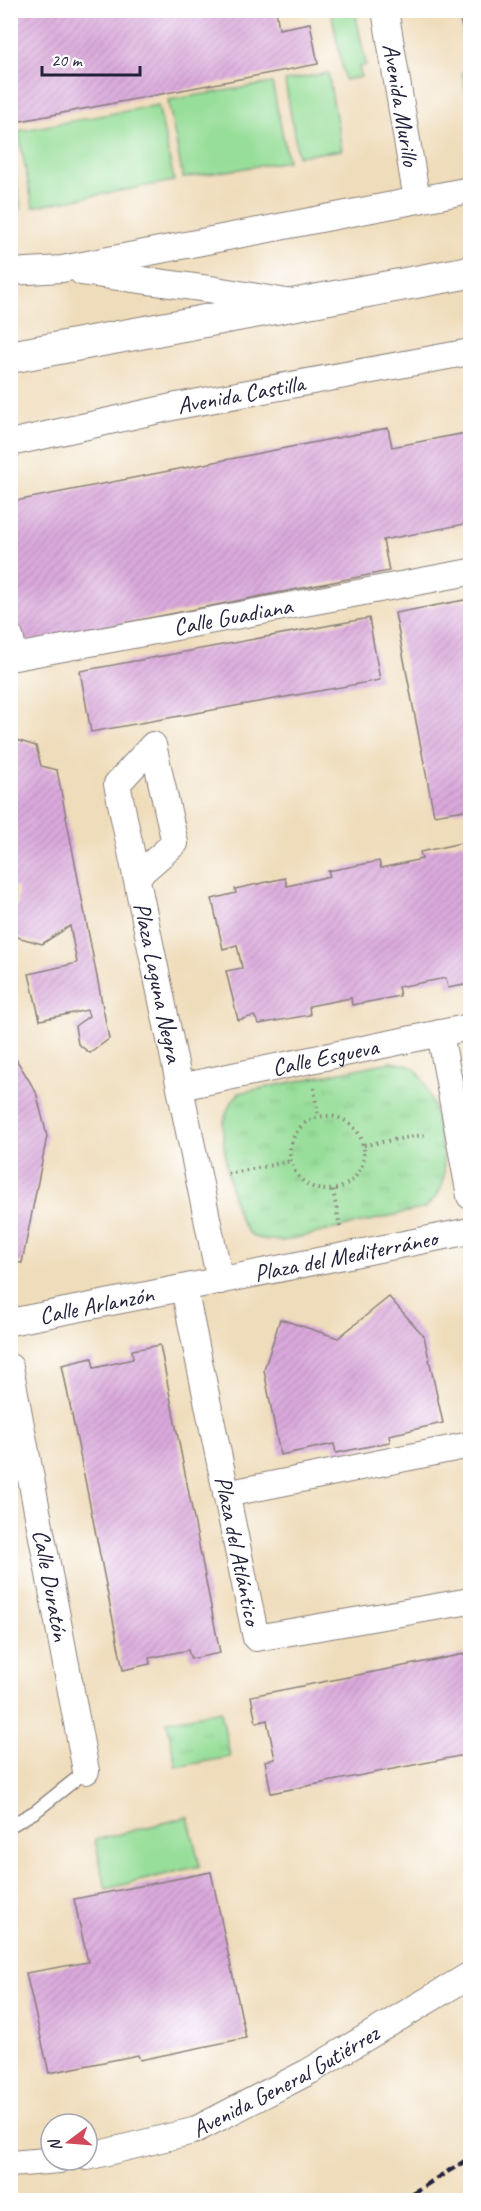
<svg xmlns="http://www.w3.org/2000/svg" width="481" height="2211" font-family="Caveat,sans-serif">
	<defs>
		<pattern id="park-tufts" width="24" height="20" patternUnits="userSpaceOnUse" patternTransform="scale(1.5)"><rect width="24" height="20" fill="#97de99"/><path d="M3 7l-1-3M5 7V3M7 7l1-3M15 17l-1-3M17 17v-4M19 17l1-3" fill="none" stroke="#82be85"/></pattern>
		<pattern id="building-hatch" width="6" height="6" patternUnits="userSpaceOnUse" patternTransform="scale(1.5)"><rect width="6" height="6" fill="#daa9db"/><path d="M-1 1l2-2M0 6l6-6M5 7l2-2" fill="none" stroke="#bb91bd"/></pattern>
	</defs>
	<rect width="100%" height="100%" fill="#fff"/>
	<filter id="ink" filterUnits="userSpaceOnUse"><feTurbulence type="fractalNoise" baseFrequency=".0167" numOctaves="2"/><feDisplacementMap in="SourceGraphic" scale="12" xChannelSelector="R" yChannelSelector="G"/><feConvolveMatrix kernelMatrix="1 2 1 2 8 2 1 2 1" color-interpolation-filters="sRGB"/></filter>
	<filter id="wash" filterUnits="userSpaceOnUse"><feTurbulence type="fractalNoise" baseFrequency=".008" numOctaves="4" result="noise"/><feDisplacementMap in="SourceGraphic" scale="24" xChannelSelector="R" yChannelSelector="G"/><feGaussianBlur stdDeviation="1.35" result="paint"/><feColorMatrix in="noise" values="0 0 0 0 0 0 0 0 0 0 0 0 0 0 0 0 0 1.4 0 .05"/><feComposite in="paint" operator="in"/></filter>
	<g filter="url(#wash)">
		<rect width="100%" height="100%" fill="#efdcba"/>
		<g fill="#97de99" stroke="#5c806a" stroke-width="1.5">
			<polygon points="331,11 355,11 366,65 359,67 361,77 345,80"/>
			<polygon points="470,70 470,111 462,72"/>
			<polygon points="328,73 342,150 298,156 285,81"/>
			<polygon points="272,83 288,161 183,178 168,100"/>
			<polygon points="158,105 174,181 33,207 18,131"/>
			<polygon points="11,154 21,209 11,211 10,211"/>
			<polygon points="188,1817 200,1866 106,1889 95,1840"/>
		</g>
		<g fill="url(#park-tufts)" stroke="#5c806a" stroke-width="1.5">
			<path d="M390,1062C398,1063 410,1064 416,1070C432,1085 448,1161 443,1182C441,1193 433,1201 425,1208L283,1241C272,1240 256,1241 248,1232C233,1217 220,1142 224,1121C226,1110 232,1101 239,1093Z"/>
			<polygon points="221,1711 230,1757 176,1767 167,1721"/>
		</g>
		<g id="blocks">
			<g fill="url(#building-hatch)">
				<polygon points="10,10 276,10 279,29 310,23 318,64 10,123"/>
				<polygon points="458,10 470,10 470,55 468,55"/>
				<polygon points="388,428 392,447 466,433 470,455 470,523 383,540 389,571 17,644 10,609 10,502"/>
				<polygon points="470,599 470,809 434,815 395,613"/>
				<polygon points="369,618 380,680 91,732 80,671"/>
				<polygon points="10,738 36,746 41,766 57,770 109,1039 90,1053 78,1044 75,1026 89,1016 87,1010 40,1020 29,974 77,963 70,926 42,944 10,935 10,911 17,904 18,888 10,886"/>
				<polygon points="470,841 470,984 448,988 446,978 398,987 400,996 352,1005 351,998 309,1006 310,1015 259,1024 254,1016 238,1020 226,971 242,968 237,945 223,949 212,899 236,893 235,889 285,878 287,886 330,876 328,871 379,861 381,868 422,859 420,852"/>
				<polygon points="10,1049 36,1092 47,1136 22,1263 10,1262"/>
				<polygon points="389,1297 424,1336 443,1423 389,1435 390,1442 336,1453 334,1444 280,1455 264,1370 280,1319 338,1338"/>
				<polygon points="160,1345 220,1653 191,1659 188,1650 149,1658 150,1664 123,1670 62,1365 92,1358 94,1368 133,1359 132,1350"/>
				<polygon points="470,1653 470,1754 271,1793 265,1761 275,1759 267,1720 256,1723 251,1696"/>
				<polygon points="211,1872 246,2038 140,2060 138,2055 49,2073 26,1973 88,1962 74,1899"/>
			</g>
		</g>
	</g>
	<g filter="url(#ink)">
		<use href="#blocks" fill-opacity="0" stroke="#887f7a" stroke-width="1.5"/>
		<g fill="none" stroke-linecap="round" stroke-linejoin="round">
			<defs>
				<polyline id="service" points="10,1826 36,1811 86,1771"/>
				<g id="minor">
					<path id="s1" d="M385,10L417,200"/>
					<polyline points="10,272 62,269 470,190"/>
					<polyline points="82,272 216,290 286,302"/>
					<path id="s2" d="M10,443L177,406L470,352"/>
					<path id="s3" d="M10,637L15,657L470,572"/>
					<path id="s4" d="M136,877L175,843L153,745L117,784L220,1281"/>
					<polyline points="440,1033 470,1196"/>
					<path id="s5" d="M180,1087L470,1027"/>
					<path id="s6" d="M184,1288L256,1638L470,1601"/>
					<path id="s7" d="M10,1322L470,1231"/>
					<path id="s8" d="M10,1367L86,1771"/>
					<polyline points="226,1494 470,1445"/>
					<path id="s9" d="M87,2157L193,2131L310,2071L470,1975"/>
					<polyline points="10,2164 59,2160"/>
				</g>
				<polyline id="tertiary" points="10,357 470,272"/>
			</defs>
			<use href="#service" stroke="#887f7a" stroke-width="15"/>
			<use href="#minor" stroke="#887f7a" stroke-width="28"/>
			<use href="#tertiary" stroke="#887f7a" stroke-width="34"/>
			<g stroke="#887f7a" stroke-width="4" stroke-dasharray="1.5 4.5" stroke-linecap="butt">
				<polyline points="314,1088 318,1117"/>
				<circle cx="327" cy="1153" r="37"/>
				<polyline points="364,1145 428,1134"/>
				<polyline points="228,1174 291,1161"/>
				<polyline points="333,1190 340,1227"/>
			</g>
			<use href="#service" stroke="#fff" stroke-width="12"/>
			<use href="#minor" stroke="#fff" stroke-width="26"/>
			<use href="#tertiary" stroke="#fff" stroke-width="32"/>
			<polyline stroke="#22223b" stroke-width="4.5" stroke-dasharray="9 4.5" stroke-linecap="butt" points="401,2200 470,2158"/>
		</g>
	</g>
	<g text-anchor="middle" stroke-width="4.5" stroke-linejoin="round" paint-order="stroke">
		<g font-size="24" fill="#22223b" stroke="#fff">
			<text dy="8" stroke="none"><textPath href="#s1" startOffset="96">Avenida Murillo</textPath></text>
			<text dy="8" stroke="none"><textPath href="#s2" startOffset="236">Avenida Castilla</textPath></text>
			<text dy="8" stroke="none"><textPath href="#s3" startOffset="242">Calle Guadiana</textPath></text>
			<text dy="8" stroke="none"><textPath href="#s4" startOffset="408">Plaza Laguna Negra</textPath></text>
			<text dy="8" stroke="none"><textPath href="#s5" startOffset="148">Calle Esgueva</textPath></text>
			<text dy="8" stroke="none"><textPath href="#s7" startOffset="342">Plaza del Mediterráneo</textPath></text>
			<text dy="8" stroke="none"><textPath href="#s7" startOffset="88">Calle Arlanzón</textPath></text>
			<text dy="8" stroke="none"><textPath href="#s6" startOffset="268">Plaza del Atlántico</textPath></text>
			<text dy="8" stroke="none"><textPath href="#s8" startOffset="222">Calle Duratón</textPath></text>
			<text dy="8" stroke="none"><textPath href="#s9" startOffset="214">Avenida General Gutiérrez</textPath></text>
		</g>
	</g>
	<rect width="481" height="2211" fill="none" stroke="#fff" stroke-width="36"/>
	<g transform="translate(69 2142) rotate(254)"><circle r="28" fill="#ffffff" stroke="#a7a7b1" stroke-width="1.5"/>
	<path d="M0-4.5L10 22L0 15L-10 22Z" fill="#d1495b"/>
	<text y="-9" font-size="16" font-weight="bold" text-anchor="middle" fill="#22223b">N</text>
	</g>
	<path d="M42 66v9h98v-9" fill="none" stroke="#22223b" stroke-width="3"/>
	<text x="51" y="66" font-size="18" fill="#22223b" stroke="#ffffff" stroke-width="4.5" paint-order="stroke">20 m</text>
</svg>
